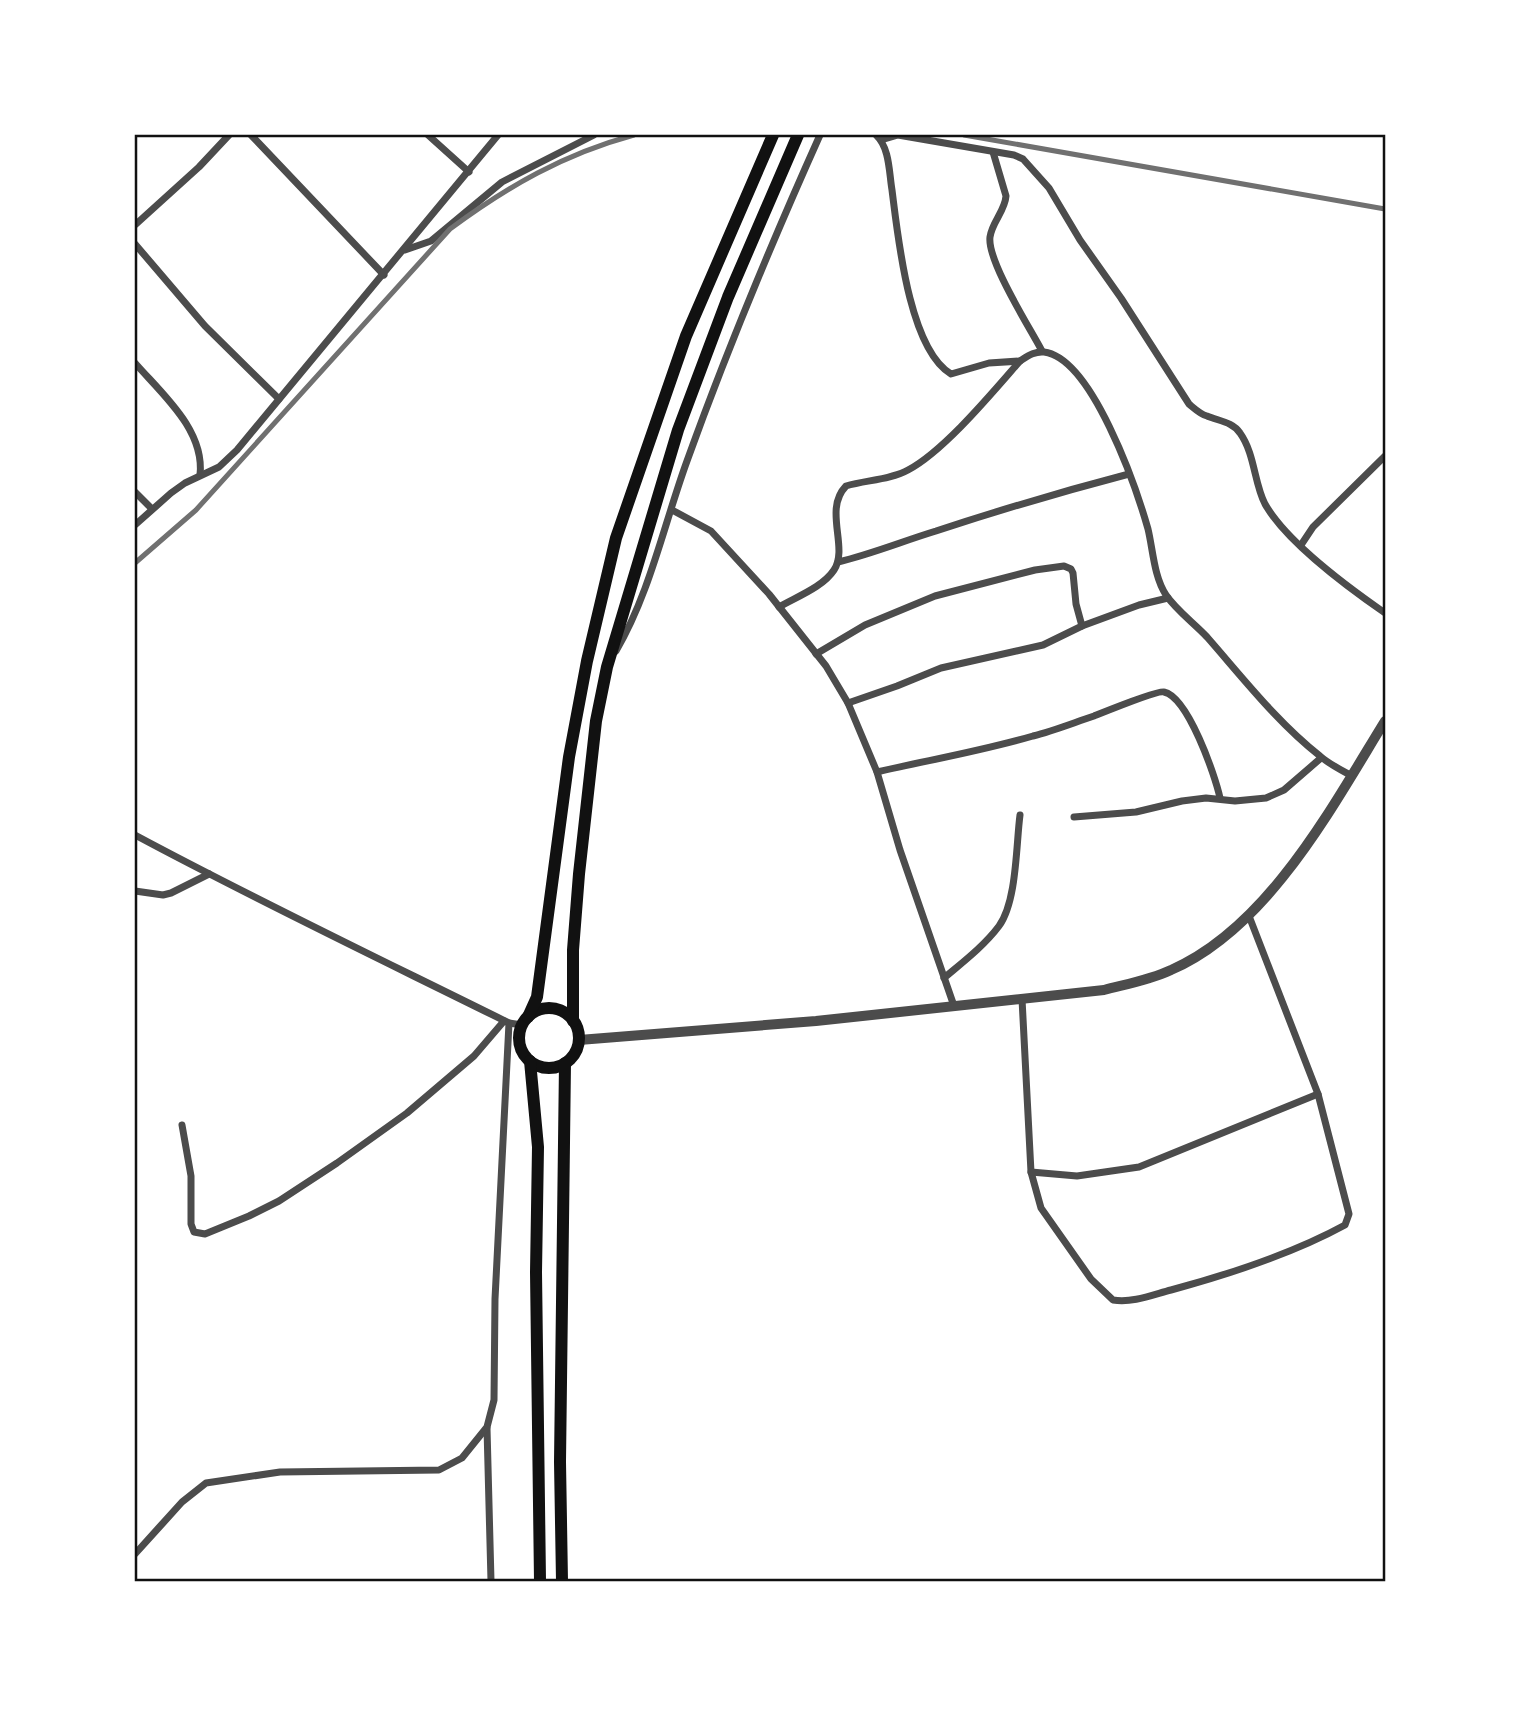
<svg xmlns="http://www.w3.org/2000/svg" width="1520" height="1716" font-family="'Source Sans 3',sans-serif">
	<rect width="100%" height="100%" fill="#fff"/>
	<g fill="none" stroke-linecap="round" stroke-linejoin="round">
		<g stroke="#4c4c4c" stroke-width="7">
			<polyline points="251,135 384,275"/>
			<polyline points="428,135 469,172"/>
			<path d="M876,135C890,148 889,173 892,190C898,237 909,349 951,374L989,363L1020,361"/>
			<path d="M881,140L898,135L1014,155L1023,159L1049,188L1080,240L1121,298L1189,404C1195,409 1200,414 1207,416C1219,421 1233,422 1240,433C1255,454 1254,483 1265,504C1287,543 1349,588 1385,613"/>
			<path d="M993,152L1006,196C1005,211 992,222 990,237C987,261 1030,328 1042,351"/>
			<polyline points="135,225 199,167 229,135"/>
			<polyline points="135,244 205,326 279,399"/>
			<polyline points="405,250 431,241 502,182 594,135"/>
			<path d="M135,363C162,394 205,430 200,475"/>
			<polyline points="135,492 152,509"/>
			<polyline points="672,510 711,531 769,594 826,666 848,703 877,772 900,850 954,1006"/>
			<polyline points="135,525 171,493 185,483 219,467 237,450 498,135"/>
			<polyline points="1301,545 1313,527 1385,456"/>
			<path d="M838,562C872,554 903,541 936,531C1000,510 1064,491 1129,474"/>
			<path d="M779,607C796,597 823,587 834,570C849,547 823,510 846,486C866,480 890,480 908,470C944,451 992,393 1020,361C1028,356 1035,351 1044,352C1092,358 1136,487 1148,529C1153,550 1154,577 1166,595C1177,611 1194,623 1207,637C1243,678 1277,722 1320,756C1329,764 1341,770 1352,776"/>
			<path d="M616,651C650,593 664,524 687,461C727,350 772,242 820,135"/>
			<polyline points="816,654 865,625 935,596 1035,570 1064,566 1071,569 1073,573 1076,604 1082,626"/>
			<polyline points="848,703 897,686 941,668 1043,645 1082,626 1139,605 1168,598"/>
			<path d="M877,772C929,760 982,751 1033,736C1053,731 1073,723 1094,716C1104,712 1158,690 1164,692C1188,697 1215,775 1220,798"/>
			<polyline points="1074,817 1136,812 1182,801 1206,798 1235,801 1266,798 1284,790 1321,758"/>
			<path d="M135,835C258,901 384,961 509,1023L522,1025"/>
			<polyline points="135,891 163,895 171,893 209,874"/>
			<path d="M944,978C963,962 984,946 999,926C1017,901 1016,845 1020,815"/>
			<path d="M1022,999L1031,1172L1041,1208L1091,1279L1113,1300C1133,1303 1152,1295 1171,1290C1230,1274 1292,1254 1345,1225L1349,1214L1318,1094L1249,916"/>
			<polyline points="182,1125 191,1176 191,1224 194,1232 205,1234 249,1216 279,1201 337,1163 407,1113 474,1056 504,1021"/>
			<polyline points="1031,1172 1077,1176 1139,1167 1318,1094"/>
			<polyline points="487,1428 491,1581"/>
			<polyline points="135,1554 182,1502 206,1483 280,1472 439,1470 462,1458 487,1427 494,1400 495,1299 509,1023"/>
		</g>
		<path stroke="#4c4c4c" stroke-width="10" d="M579,1040L816,1021L1104,990C1127,984 1150,980 1171,970C1268,928 1332,807 1385,721"/>
		<g stroke="#111" stroke-width="12">
			<circle cx="549" cy="1038" r="30"/>
			<polyline points="528,1017 537,997 569,757 587,661 616,538 686,336 773,135"/>
			<polyline points="573,1021 573,950 579,874 596,721 607,667 678,430 728,297 798,135"/>
			<polyline points="530,1061 538,1147 536,1272 540,1581"/>
			<polyline points="562,1581 560,1462 565,1063"/>
		</g>
		<g stroke="#707070" stroke-width="5">
			<polyline points="964,135 1385,209"/>
			<path d="M135,563L196,510L450,229C508,186 564,154 634,135"/>
		</g>
	</g>
	<rect width="1520" height="1716" fill="none" stroke="#ffffff" stroke-width="273"/>
	<rect x="136" y="136" width="1248" height="1444" fill="none" stroke="#111" stroke-width="2.5"/>
</svg>
